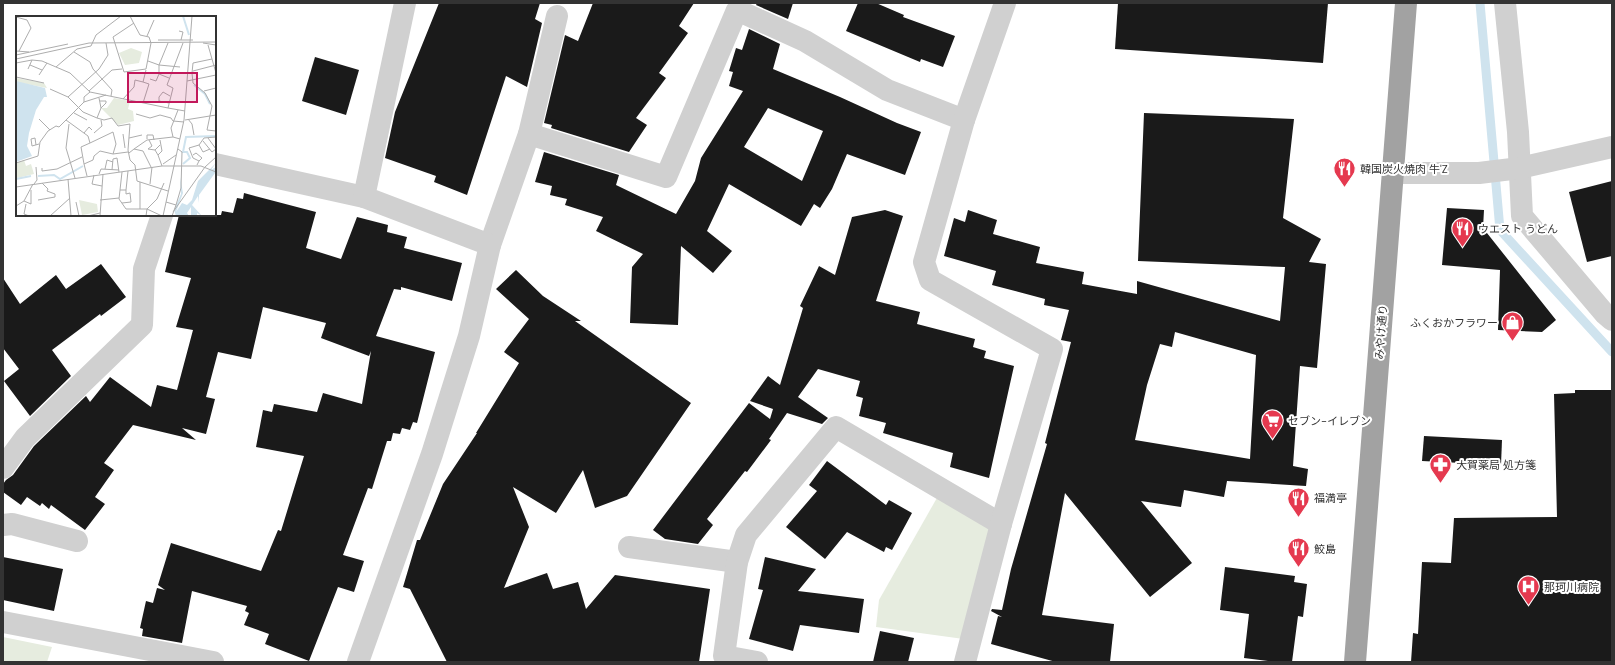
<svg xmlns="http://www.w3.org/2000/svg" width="1615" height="665" font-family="'DM Sans','Noto Sans JP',sans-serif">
	<rect width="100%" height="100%" fill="#fff"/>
	<g fill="#e6ecdf">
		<polygon points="942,489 1001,524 971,640 876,627 879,600"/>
		<polygon points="3,637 52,647 47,662 3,662"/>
	</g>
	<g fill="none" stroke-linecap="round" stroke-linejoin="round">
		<polyline stroke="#cfe3ee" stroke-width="9" points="1480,3 1500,230 1612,352"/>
	</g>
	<g fill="#1a1a1a" fill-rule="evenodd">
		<polygon points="439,3 540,3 535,19 542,23 527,87 506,76 467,195 434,182 436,176 385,158 395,112"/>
		<polygon points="593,3 694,3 679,26 688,33 659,73 666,78 636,118 647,125 629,152 551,128 552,125 544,123 565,35 578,41"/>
		<polygon points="757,3 793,3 788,19 756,5"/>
		<polygon points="858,3 876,3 904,15 903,17 955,36 943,67 921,59 920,62 846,31"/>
		<polygon points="1118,3 1328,3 1323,63 1115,49"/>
		<path d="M749,29L780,44L773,69L840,97L897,123L921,132L905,175L847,154L832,189L820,208L814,204L801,226L729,184L707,231L732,251L713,273L681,246L678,325L630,323L632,267L643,254L596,231L603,217L565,205L567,199L550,195L552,186L535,182L544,152L619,175L616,185L676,214L695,181L701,158L743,91L729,86L733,72L729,71L736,48L742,50ZM768,108L823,131L802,181L744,147Z"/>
		<polygon points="315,57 359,70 346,115 302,101"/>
		<path d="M1144,113L1294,119L1283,218L1321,239L1309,262L1326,264L1317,368L1300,366L1293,466L1308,469L1306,486L1227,481L1224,497L1184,490L1181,507L1141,501L1192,563L1150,597L1065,493L1042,615L1114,624L1110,662H1056L991,644L998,616L1002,617L991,611L992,609L1002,610L1011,569L1047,444L1045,443L1071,342L1061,340L1069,310L1044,305L1045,299L992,285L996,271L944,256L954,218L965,222L968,210L997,220L993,234L1040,247L1036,263L1084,272L1082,284L1137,294V281L1280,321L1285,267L1138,261ZM1175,332L1256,355L1250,459L1135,440L1147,385L1160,344L1172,347Z"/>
		<polygon points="1612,181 1612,256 1587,262 1569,192"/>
		<polygon points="244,193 316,212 306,248 341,259 357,217 388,225 387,232 407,237 404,248 462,263 452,301 401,287 401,290 394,289 376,336 435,352 417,423 413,422 410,430 402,428 400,434 393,433 391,441 387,441 372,489 368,488 343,555 364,561 354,592 338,587 309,661 265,644 269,634 244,625 249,613 245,611 247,606 192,591 182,643 142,636 143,629 140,628 146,601 153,603 157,588 165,590 158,585 171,543 261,571 278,530 281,531 304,456 256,447 263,410 272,412 274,404 317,412 323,393 362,404 371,351 369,356 321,338 326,323 263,307 251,359 218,352 206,397 215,399 206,434 182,428 196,440 133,425 104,463 114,470 95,497 105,504 85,530 51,505 49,509 42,503 40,506 27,497 21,505 3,492 3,484 6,480 13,475 34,446 86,396 90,402 110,377 151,407 157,385 177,390 193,330 176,327 191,278 165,272 179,215 221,215 222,211 233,213 237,198 243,199"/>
		<polygon points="1447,208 1484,210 1483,228 1556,320 1542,332 1498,330 1500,270 1442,265"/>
		<polygon points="885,210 903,216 876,301 920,312 917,324 975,339 973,347 986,351 984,358 1014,366 989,478 950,467 953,453 883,433 886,423 859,416 863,398 856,396 860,381 818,369 798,397 828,418 822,424 787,413 769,439 771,440 747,472 745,471 707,519 713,525 698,544 665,539 653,530 749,403 770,419 773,409 750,401 768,376 780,385 803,308 800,306 819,266 835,275 852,217"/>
		<polygon points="101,264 126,297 101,316 100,314 52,350 71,376 30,416 4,381 19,369 3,348 3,278 20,304 56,275 66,289"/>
		<polygon points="516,270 543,296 581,321 575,321 691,403 627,496 595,508 583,470 556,513 513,487 529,527 504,588 547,573 553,589 578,582 586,609 615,575 710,589 699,662 447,662 410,589 403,587 417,540 420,540 443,484 477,433 476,433 519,363 504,352 529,319 496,289"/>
		<polygon points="1575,390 1612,390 1612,662 1411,662 1413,633 1418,634 1422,562 1451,563 1454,518 1557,517 1554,394 1575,393"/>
		<polygon points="1424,436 1502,440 1501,465 1422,461"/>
		<polygon points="827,461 886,505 889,500 912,513 892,550 886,547 884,552 847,532 825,559 786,527 817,491 809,485"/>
		<polygon points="3,557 63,569 54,611 3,600"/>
		<polygon points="765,557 816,569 798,591 864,599 859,633 800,625 793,651 749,639 763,590 758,589"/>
		<polygon points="1225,567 1295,576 1294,582 1307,584 1303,617 1298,616 1292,662 1276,662 1244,658 1249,614 1220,610"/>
		<polygon points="880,631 914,638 908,662 873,662"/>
	</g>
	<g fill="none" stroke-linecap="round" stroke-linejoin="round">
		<g stroke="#d0d0d0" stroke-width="22">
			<polyline points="1505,3 1518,132 1522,216 1605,314 1612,320"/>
			<polyline points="529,134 666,177 737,10 805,41 887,90 964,120"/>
			<polyline points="215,164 364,197"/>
			<polyline points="1393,173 1479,173 1520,168 1612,147"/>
			<polyline points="490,245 529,134 557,16"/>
			<polyline points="3,468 25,438 142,325 144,269 162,215"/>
			<polyline points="3,525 12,524 77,541"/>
			<polyline points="629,547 737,562"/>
			<polyline points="3,622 213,662"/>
			<polyline points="358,662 432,454 469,336 490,245 364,197 405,3"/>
			<polyline points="757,662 724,656 737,562 746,535 836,427 1001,524"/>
			<polyline points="965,662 1001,524 1052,349 930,280 924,262 964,120 1005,3"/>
		</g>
		<polyline stroke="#a2a2a2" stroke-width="22" points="1355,662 1406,3"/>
	</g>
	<defs>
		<symbol id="restaurant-pin" viewBox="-11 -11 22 30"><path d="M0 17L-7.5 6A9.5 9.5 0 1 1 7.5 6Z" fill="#e5394f" stroke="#fff"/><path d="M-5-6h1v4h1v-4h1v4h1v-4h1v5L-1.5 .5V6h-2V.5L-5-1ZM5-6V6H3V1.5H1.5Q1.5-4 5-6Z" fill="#fff"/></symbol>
		<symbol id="shop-pin" viewBox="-11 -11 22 30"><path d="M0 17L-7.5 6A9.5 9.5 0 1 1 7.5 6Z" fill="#e5394f" stroke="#fff"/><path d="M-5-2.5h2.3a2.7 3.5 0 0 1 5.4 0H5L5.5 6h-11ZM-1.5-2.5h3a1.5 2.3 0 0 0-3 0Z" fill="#fff"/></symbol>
		<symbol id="supermarket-pin" viewBox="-11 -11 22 30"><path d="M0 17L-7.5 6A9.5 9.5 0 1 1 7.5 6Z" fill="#e5394f" stroke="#fff"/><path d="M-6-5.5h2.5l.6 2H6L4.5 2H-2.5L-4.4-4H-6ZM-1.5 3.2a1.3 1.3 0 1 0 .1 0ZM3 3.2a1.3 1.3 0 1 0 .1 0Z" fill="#fff"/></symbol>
		<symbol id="pharmacy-pin" viewBox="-11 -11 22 30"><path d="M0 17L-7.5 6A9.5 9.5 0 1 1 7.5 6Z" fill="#e5394f" stroke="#fff"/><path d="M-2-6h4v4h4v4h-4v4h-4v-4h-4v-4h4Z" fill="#fff"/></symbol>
		<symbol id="hospital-pin" viewBox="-11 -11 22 30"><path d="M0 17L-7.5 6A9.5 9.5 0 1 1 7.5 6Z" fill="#e5394f" stroke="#fff"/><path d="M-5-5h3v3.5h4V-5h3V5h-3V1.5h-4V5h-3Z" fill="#fff"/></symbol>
	</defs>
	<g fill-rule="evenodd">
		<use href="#restaurant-pin" x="1332" y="156" width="25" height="34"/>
		<use href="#restaurant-pin" x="1450" y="216" width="25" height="34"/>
		<use href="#shop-pin" x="1500" y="310" width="25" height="34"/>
		<use href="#supermarket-pin" x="1260" y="408" width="25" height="34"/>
		<use href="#pharmacy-pin" x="1428" y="452" width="25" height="34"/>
		<use href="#restaurant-pin" x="1286" y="486" width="25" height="34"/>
		<use href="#restaurant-pin" x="1286" y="536" width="25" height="34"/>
		<use href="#hospital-pin" x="1516" y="574" width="25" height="34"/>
	</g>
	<g text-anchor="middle" stroke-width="4" stroke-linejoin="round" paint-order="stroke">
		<g font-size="11" fill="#333" stroke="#fff" text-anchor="start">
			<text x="1360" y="173">韓国炭火焼肉 牛'Z</text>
			<text x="1478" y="233">ウエスト うどん</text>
			<text x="1498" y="327" text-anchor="end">ふくおかフラワー</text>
			<text x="1288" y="425">セブン-イレブン</text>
			<text x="1456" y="469">大賀薬局 処方箋</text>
			<text x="1314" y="502">福満亭</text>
			<text x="1314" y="553">鮫島</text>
			<text x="1544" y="591">那珂川病院</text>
		</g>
		<g font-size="11" fill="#333" stroke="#fff">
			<text transform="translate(1381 332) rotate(-86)" y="4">みやけ通り</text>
		</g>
	</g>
	<g transform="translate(16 16)">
		<rect width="200" height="200" fill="#fff"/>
		<path d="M115,32L126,36L123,47L109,49L103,37ZM0,62L28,67L31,72L0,66ZM98,82L114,85L112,93L117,95L118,105L102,109L85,92H91ZM8,144L10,150L15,148L18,158L1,162L0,147ZM63,184L81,188L82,196L66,199Z" fill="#e6ecdf"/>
		<path d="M0,65L29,72L31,81H28L20,94L13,117L11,130L16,140L0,146ZM200,147L195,154L200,151L199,157L183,179V187L182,180L176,189L186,200L181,197V200L175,199V191L171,197L173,200H160L158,194L165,178L164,161L167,177L160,196L166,187L171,189L176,184L182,165Z" fill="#cfe3ee"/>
		<path fill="none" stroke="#cfe3ee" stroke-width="2" d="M167,0L173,19M178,69L189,78L194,88M167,148L174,142L171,136H167L170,121L200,120M22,160L38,159L44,163L67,150M0,163L15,160"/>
		<path fill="none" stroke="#adadad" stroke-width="1" d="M114,0L117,6L124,19L133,21L135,27L130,53L108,56L97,21L118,7M0,1L11,4L15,12L3,35M163,15L167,16L165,24M131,20L138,4M142,24H177M167,27L151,69L157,72L152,92L169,95M187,27L200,29M192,29L200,57M0,35L13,36M58,36L74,46L77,53L96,74L95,80M0,39L52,28M0,43L73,27L200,26M196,43L177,47L176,57L177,67L189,77L196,90L191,114L200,115M132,45L143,49L152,27M0,47L16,44M14,49L26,54M40,51L61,33L75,30L80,19L105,0M12,53L16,44L26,45L54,57L74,76L152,92M177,55L200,49M143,58V49L164,51M23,59L31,47M0,61L28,67M134,63L140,65L143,58L153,62M171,65L200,59M34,73L52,81L83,53L92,39L90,27M73,75L96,54L106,53M188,75L200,72M52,81L67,96L81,102L88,104L96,102L102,110L114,108L112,134L114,144L119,149L121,165L152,175M107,83L118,71L119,64L127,66M84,85H90V87L85,92M68,86V81L74,76M127,87L133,68L127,66L130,54M153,87L143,85V81L147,76L154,80M162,94L155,112L157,121L164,123M58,97L71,104M120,98L134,102L144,99L155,102L157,105L168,106M81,102L85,92L83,82M23,103L34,114M172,103L176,108L178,119M50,104L72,120L74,127L97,116L100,128L97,138L84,135L78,140L77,144L68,148L71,160M169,104L200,99M53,108L50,132L59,162M68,117L73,111L76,114M78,117L86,110L85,104M107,118L109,132M113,122L126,119M192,122L200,133M131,123V119H137L138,124M133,124L136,130L132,133L139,134M144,124L146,135L142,139L146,150M187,125L196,136L200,133M20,129L19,122L15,123L16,130L23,128M183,129L187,136L194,133M118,133L131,124L157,121M113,137L118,133L127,135L135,151M97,138L112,136M142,139L139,134L144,129M177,139L180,137L186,142L183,145M0,147L22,140L24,126L32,115L40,110L43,111L68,86L90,79M68,148L65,131L74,127M147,148L160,139M181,149L183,145L177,142L173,132L183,129L188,122L200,121M26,152V155L41,153L66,141M89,153L91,144L97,146M96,154L97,143L101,142L103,156M106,156L103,183L110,193H131L146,200M83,158L85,153L103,154M78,159L76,168L86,170M52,163L55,200M18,168L21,164L20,151M134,168L136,151M0,171L146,150H185L200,156M104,174H110L112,155M22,184L39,181V178L31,175L32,173L26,167M84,184L103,182M8,185L15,188V174M60,186L63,200M150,186L160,189L156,200M106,187L115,186L114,177L110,178V174M10,188L8,198L13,200M160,189L165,172L166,136L162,133M0,190L8,185L17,168M124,193V166M157,196L189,151L200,141M34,200L54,182M72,200L84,197M84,200L87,158M130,200L131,193L141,183L148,167M147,200L168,104L176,0"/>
		<path fill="#c2185b" fill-opacity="0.15" stroke="#c2185b" stroke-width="2" d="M112,57H181V86H112Z"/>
		<rect width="200" height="200" fill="none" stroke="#333" stroke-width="2"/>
	</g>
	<rect width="1615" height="665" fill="none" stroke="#333333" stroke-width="8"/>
</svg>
